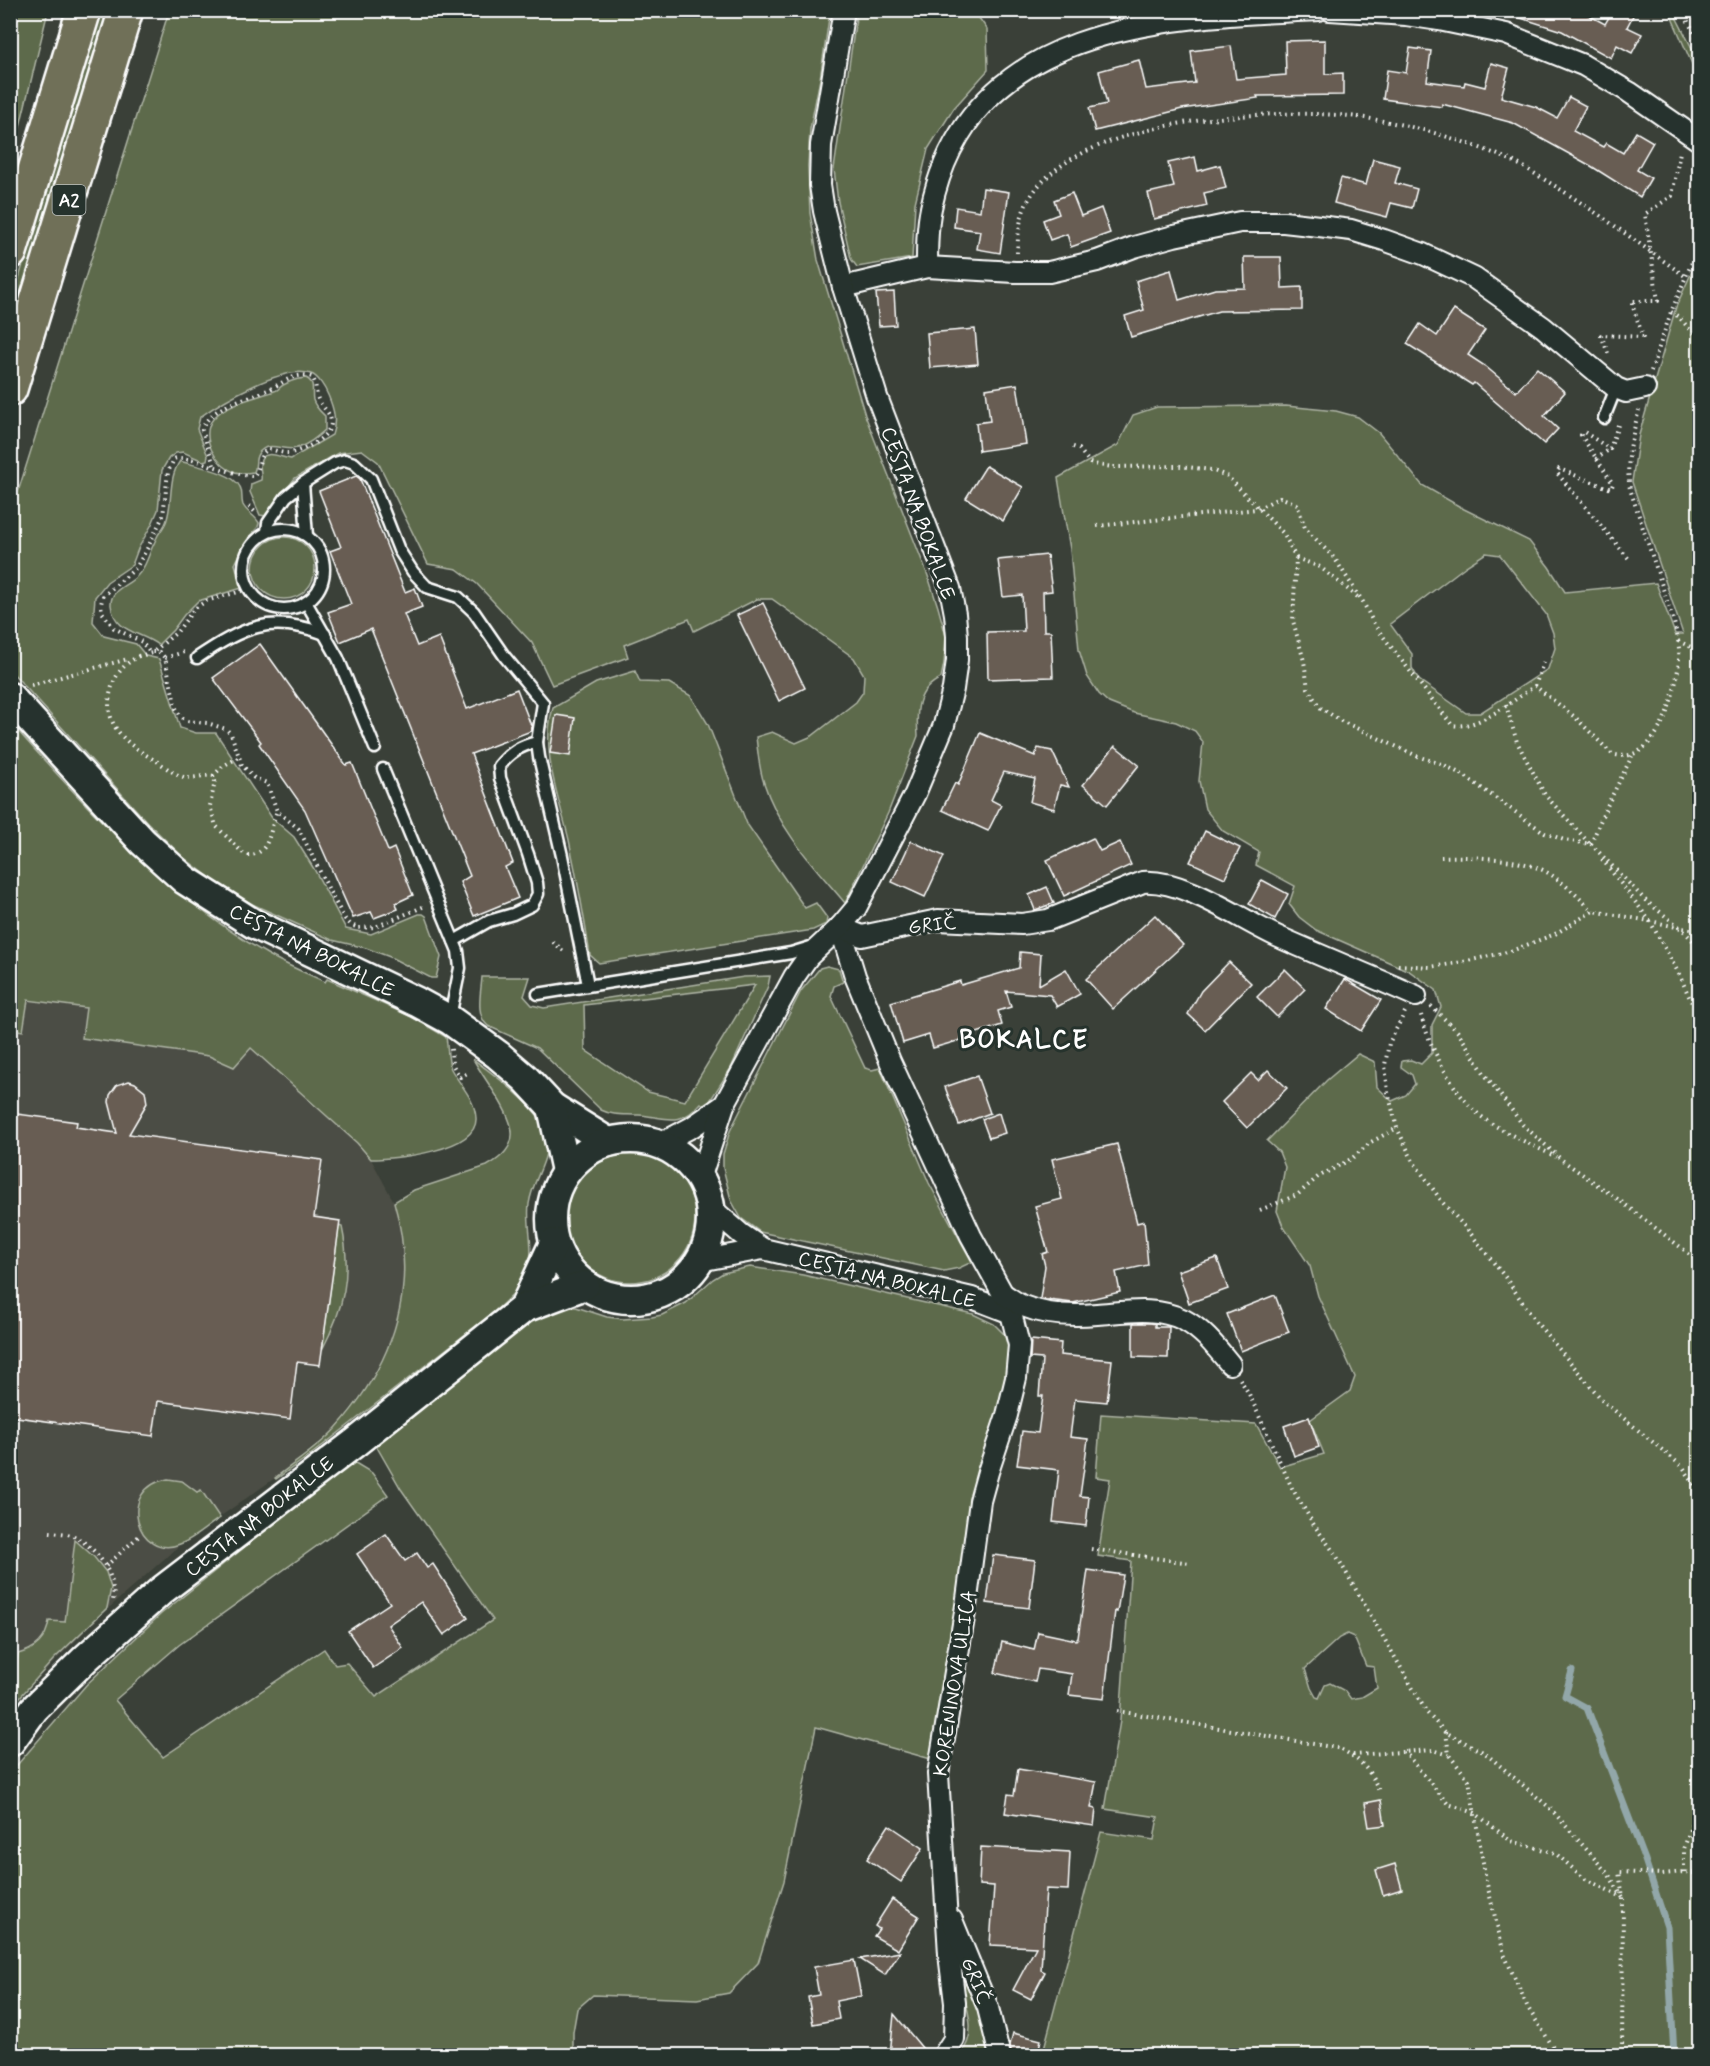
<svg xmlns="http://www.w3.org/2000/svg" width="1710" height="2066" font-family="Mynerve,sans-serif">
	<rect width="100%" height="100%" fill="#3a4038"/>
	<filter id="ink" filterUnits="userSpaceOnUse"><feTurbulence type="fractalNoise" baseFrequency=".0167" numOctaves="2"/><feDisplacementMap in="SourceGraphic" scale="12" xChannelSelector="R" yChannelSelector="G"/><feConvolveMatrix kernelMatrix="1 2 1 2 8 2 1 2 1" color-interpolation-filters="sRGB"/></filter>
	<g filter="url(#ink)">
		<polygon fill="#4c4d44" points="27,1000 86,1008 83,1039 209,1056 234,1067 251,1048 357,1143 371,1159 394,1202 402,1234 405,1259 400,1310 390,1342 370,1383 335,1429 275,1478 181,1544 101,1615 29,1687 16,1671 11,1670 10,1005"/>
		<g fill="#5d6a4b" stroke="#aeb4a5" stroke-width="1.5" fill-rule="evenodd">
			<polygon points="11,10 48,11 11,163 10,11"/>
			<polygon points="98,11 109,11 11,342 11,305"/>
			<path d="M169,11H830L820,79L810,129L808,166L810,213L818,260L865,415L928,576L938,607L946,636L944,663L941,678C916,690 916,711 918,736L888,813L845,903C814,866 779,830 764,783C759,769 758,752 756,737L772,732L796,743L812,736L856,702L863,692L864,675L854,658L772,599H757L694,631L689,619L624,645L628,657L552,685L532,643L477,584L457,569L428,564L378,462L362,450L338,453L295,478L266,516L260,515L250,492L251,484L261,480C262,475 260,469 260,464C262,447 281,458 291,459L332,435C337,421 334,409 328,395C325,388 318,376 311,374C284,364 222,401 200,417L197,429L208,456L207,460L203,461L183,452L176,453L169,458L162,470L158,510L152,524L138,549L132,565L107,582L95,597L93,622L104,636L136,644L146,656L159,659L180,728L196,733H216L272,818L294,837L314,869L346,929L371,934L419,914H423L426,916L441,957L436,978H431L390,957L366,948L332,940L252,904L221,886L183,857L148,823L11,671V514Z"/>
			<polygon points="857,11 974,11 987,29 988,70 954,108 928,149 915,203 912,258 857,267 851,259 838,202 834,169"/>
			<polygon points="1669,11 1673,11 1699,62 1699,80"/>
			<path d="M1699,256V2055L1042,2056L1101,1832L1154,1840L1158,1817L1105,1809L1120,1721L1131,1561L1098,1556L1110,1479L1096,1477L1101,1414L1256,1424L1280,1467L1324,1454L1310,1420L1350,1391L1355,1377L1318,1296L1310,1266L1283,1226L1277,1211L1285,1167L1279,1152L1267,1141L1327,1080L1358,1054L1375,1062L1377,1087L1392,1101L1406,1095L1415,1084L1412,1075L1401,1067L1402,1061L1411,1060L1421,1064L1432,1053V1025L1441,1007L1436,990L1409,971L1316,930L1299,917L1289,904L1295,886L1256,865L1259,852L1223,831L1205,809L1199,781L1203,742L1195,731L1176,722L1134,713L1109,703L1099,694L1087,676L1079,650L1070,549L1058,478L1118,445L1133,415L1157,407L1286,406L1336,411L1358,417L1379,433L1422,485L1464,509L1529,541L1549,567L1565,592L1656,583L1675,634H1683L1632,482L1639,435L1676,307ZM1486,553L1500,555L1546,614L1553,633L1555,648L1548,669L1480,713H1466L1419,680L1412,668V654L1390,624L1466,566ZM1347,1634L1354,1637L1366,1666L1374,1667L1377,1688L1362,1697L1351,1699L1345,1691L1330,1683L1325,1685L1319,1698L1316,1697L1311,1688L1305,1669L1339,1638Z"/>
			<path d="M306,378C316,383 311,390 313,400C315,407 320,411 325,416V430C317,437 308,445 297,448C284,452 268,439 258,454C254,460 257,466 254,472C248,473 241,474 235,472C216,467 199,436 213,419C227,402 257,398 277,390C285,382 294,379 306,378Z"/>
			<path d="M180,461C195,466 233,472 240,487C243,492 241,500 243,505C247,513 255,515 259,523L258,527L249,537L235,564L242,588L198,601L184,615L173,630L158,645C141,632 114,632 111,605C110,589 128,586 137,576C141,572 145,565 147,560C150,552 154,543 158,535C161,530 166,525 167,519C173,499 168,478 180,461Z"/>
			<circle cx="284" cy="568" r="31"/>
			<path d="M635,671L640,682L669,683L691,696L708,724L747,824L805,908L816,903L827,918L826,924L813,930L599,963L590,955C584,916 577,878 569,840C559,797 540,752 553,708L596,683Z"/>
			<path d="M10,722C88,810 166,895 267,954C286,965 306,973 325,982L327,979L412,1017L446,1037C448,1047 447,1059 451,1069C460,1085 475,1099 476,1118C478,1151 395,1159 371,1159L357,1143L251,1048L234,1067L209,1056L82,1038L86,1008L28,1000L23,1031L11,1029Z"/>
			<polygon points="827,966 839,969 843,982 834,986 831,996 865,1068 872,1070 880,1068 929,1183 972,1262 959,1268 944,1271 760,1232 741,1218 731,1200 723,1168 723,1154 730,1131 801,991 820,968"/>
			<path d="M770,976L768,986L731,1068L706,1107L701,1103C680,1128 666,1117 639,1115C625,1114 613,1116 601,1110L537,1048L488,1026C475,1015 481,993 482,977H530L524,996L532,1005L544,1008L744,977ZM755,985L685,1101L648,1092L585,1050L584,1005Z"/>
			<path d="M473,1059C493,1074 537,1105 545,1129C554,1157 533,1176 529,1204C526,1226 536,1250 527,1272C521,1288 507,1300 495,1311L309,1456L276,1479L275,1478C295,1462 319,1447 336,1428C395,1362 419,1288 394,1202L414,1190L487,1166C523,1146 515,1125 496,1095C488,1083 480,1071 473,1059Z"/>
			<circle cx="630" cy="1217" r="65"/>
			<path d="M339,1226L342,1227C352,1274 344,1308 322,1350Z"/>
			<polygon points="750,1267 803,1275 973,1314 994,1324 1003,1333 1010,1348 1007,1379 969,1515 961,1571 959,1606 931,1759 816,1727 784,1881 758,1963 729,1993 697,1999 593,1995 577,2009 573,2032 573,2055 11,2056 11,1772 86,1685 161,1614 352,1461 372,1473 388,1495 179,1645 115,1700 163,1757 324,1649 335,1665 347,1663 376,1697 493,1620 401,1489 374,1442 546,1306 576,1307 607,1317 623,1319 652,1317 662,1315 686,1303 713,1279 723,1273"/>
			<path d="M168,1479L182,1481L197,1492L201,1490L220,1518C207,1526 194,1539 180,1544C137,1561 115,1488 168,1479Z"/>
			<path d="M75,1540L94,1557L106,1572L111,1588L107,1608L54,1659L11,1707V1670H16L18,1654C36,1649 46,1640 49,1621L65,1622Z"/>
			<path d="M957,1944L995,2055H960C980,2031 965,2004 959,1978C957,1967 958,1955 957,1944Z"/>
		</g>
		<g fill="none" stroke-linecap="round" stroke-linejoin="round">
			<polyline stroke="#92a7a9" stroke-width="7" points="1572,1671 1565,1696 1587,1708 1645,1860 1667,1927 1674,2056"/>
		</g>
		<g fill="#675d53" stroke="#fff" stroke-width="1.5">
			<polygon points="1509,10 1579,10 1605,24 1613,10 1636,10 1627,27 1642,34 1632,53 1617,45 1611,58 1562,31 1508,14"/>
			<polygon points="1325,40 1325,74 1343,73 1343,95 1257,96 1258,98 1182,109 1095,131 1089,108 1107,104 1099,71 1139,60 1146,89 1195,83 1191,51 1231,46 1236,79 1286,75 1285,41"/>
			<polygon points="1410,48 1431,51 1427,81 1464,86 1465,82 1485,87 1491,63 1509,68 1501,97 1536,107 1557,118 1569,97 1586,106 1573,131 1603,147 1606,143 1623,153 1636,132 1653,142 1637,170 1651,178 1640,197 1591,166 1513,123 1442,104 1442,107 1383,99 1387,70 1406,73"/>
			<polygon points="1195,157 1198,171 1220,165 1226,188 1204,193 1207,206 1154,219 1148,193 1174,187 1168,163"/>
			<polygon points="1373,159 1400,166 1395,183 1417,189 1412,208 1391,203 1387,217 1334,203 1341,178 1366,185"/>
			<polygon points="983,188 1009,192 1000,253 977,249 980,231 954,227 956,207 980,211"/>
			<polygon points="1072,193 1081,216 1101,208 1110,233 1071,247 1067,234 1050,240 1043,220 1059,214 1054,200"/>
			<polygon points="1244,257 1281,257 1282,288 1302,287 1302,310 1219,311 1131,337 1125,316 1144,310 1136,281 1171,270 1179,300 1215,289 1245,288"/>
			<polygon points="894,292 896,325 879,326 876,293"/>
			<polygon points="1454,310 1485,330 1468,355 1485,366 1516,392 1537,368 1565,392 1544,416 1558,429 1544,444 1474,383 1472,385 1407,344 1420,324 1437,336"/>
			<polygon points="975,329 978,364 930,368 927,333"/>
			<polygon points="1017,384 1026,444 979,451 976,423 990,421 986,389"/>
			<polygon points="986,466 1023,487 1003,521 966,498"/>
			<polygon points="356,476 360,479 405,592 415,588 422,607 404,614 417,646 439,637 467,709 517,689 532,728 531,731 471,754 513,863 505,867 518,898 474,916 460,882 470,876 371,629 340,642 328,612 351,604 330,551 341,547 319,491"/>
			<polygon points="1047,555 1052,591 1043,592 1044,631 1051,631 1053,677 988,679 987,632 1024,631 1022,595 1003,597 998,560"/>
			<polygon points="763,603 805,688 779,701 737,615"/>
			<polygon points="260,644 346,765 352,763 388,851 394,848 413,895 396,903 398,909 374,918 371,912 353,918 305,810 259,744 261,742 213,678"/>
			<polygon points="556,715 575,718 570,756 550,753"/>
			<polygon points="980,733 1035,756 1038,748 1052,751 1069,787 1060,785 1054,809 1030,802 1035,779 1004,772 991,800 1001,805 988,831 942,810 955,783 958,785"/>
			<polygon points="1115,746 1139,765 1107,805 1083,785"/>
			<polygon points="1205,831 1240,848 1225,878 1190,862"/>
			<polygon points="1093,838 1100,851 1120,842 1131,865 1064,896 1047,860"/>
			<polygon points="911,841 944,856 925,897 892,882"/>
			<polygon points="1262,880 1288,894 1275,919 1249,904"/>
			<polygon points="1047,887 1054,903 1035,910 1029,895"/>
			<polygon points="1155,915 1183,945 1113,1009 1086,979"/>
			<polygon points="1020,952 1041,954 1039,985 1066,969 1080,994 1057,1007 1050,995 1006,991 1011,1007 998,1011 1002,1025 961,1038 961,1040 933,1048 929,1035 903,1043 891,1002 960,981 961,985 1019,968"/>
			<polygon points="1229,962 1251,983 1205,1030 1188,1014 1201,991"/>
			<polygon points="1285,969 1305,989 1277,1017 1257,997"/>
			<polygon points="1345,979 1381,1000 1361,1031 1326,1009"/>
			<polygon points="1268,1070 1287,1088 1247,1128 1222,1102 1251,1073 1258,1080"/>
			<polygon points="977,1076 990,1113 959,1125 945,1087"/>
			<polygon points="129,1081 135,1083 145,1091 147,1103 129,1134 322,1160 314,1217 340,1221 320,1365 297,1362 290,1419 158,1401 153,1436 10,1416 10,1113 77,1122 76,1127 117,1133 109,1102 110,1095 117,1085"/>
			<polygon points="999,1113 1005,1133 989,1138 982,1119"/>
			<polygon points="1117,1144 1137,1223 1144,1221 1148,1265 1116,1272 1120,1292 1073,1303 1040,1299 1045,1266 1042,1254 1048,1252 1035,1206 1062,1199 1052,1159"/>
			<polygon points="1217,1258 1228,1289 1189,1303 1178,1271"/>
			<polygon points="1275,1295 1289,1332 1241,1351 1227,1314"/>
			<polygon points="1133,1323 1151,1323 1155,1324 1155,1327 1169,1327 1168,1358 1133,1357"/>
			<polygon points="1031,1340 1061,1343 1060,1355 1112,1360 1107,1402 1075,1399 1070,1437 1088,1439 1080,1496 1089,1497 1086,1526 1053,1522 1059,1470 1017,1465 1022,1431 1038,1433 1043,1396 1039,1396 1042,1359 1030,1358"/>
			<polygon points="1309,1417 1319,1447 1294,1456 1284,1426"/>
			<polygon points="386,1534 405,1561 417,1553 427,1568 433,1564 468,1618 444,1635 421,1602 388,1625 403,1648 373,1668 348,1631 390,1603 357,1554"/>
			<polygon points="993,1555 1035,1560 1029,1608 987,1603"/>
			<polygon points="1088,1570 1123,1575 1117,1612 1115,1611 1104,1699 1069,1695 1072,1674 1038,1669 1035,1682 995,1673 1002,1642 1034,1650 1038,1632 1076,1640 1078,1638"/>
			<polygon points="1018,1769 1096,1782 1091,1808 1096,1809 1094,1826 1005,1813 1008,1794 1014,1795"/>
			<polygon points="1381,1800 1385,1825 1369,1827 1365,1803"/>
			<polygon points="889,1825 923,1848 901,1882 867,1859"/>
			<polygon points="981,1847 1070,1852 1068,1890 1046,1889 1041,1970 1045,1972 1031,1999 1013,1990 1036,1947 990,1945 994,1886 979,1885"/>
			<polygon points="1395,1864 1402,1889 1383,1895 1376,1870"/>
			<polygon points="892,1899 919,1916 898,1950 874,1936 879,1929 875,1926"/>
			<polygon points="900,1952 885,1975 860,1959"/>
			<polygon points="854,1960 861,1996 836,2001 839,2019 813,2024 808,1997 819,1995 814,1967"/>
			<polygon points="894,2014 928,2055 890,2055"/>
			<polygon points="1013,2033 1041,2040 1037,2055 1012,2055 1010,2045"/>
		</g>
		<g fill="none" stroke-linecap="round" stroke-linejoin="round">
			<defs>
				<g id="lane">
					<polyline points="1604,418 1616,388"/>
					<polyline points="303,483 307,536"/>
					<circle cx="284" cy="569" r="40"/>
					<polyline points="267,532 268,523 286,497 303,483 335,463 345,460 354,463 371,479 399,550 413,572 427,587 458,597 474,612 505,657 543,703 537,742 539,757 562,856 588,985"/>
					<polyline points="306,602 338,658 375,748"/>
					<path d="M197,658C243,627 270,614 325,634"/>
					<polyline points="383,769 458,951 460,968 450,1017"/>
					<path d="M454,941L489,921L513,914L532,905L538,894L537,883L528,854L500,778L499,766C510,752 520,746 537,742"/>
					<polyline points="538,994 791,953 814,946"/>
				</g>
				<g id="street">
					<polyline points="1330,10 1406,15 1439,20 1506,34 1583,65 1629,92 1700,141"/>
					<path d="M927,267C927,247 927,227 931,208C970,22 1166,17 1319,10"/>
					<polyline points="843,287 927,267 1015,272 1049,272 1097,261 1134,247 1174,236 1240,222 1284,222 1319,226 1351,230 1384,240 1423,254 1474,278 1543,327 1616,388 1626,392 1645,388"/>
					<polyline points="840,927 855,976 890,1061 971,1236 1003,1294 1011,1313 1019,1345 1016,1378 1007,1415 988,1472 980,1501 966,1606 938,1774 949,1954 955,2003 954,2039 943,2056"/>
					<path d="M840,927L862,936L938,920L1022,924L1048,920L1143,882C1186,879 1242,921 1281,938C1326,958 1371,976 1416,996"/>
					<polyline points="660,1144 692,1127 724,1105"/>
					<polyline points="700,1179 724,1105 794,977 808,957 840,927 856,908 915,794 944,725 953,689 957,660 957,636 955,614 950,588 877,397 843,287 824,211 820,185 821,145 844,10"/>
					<polyline points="710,1207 741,1234 763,1249 972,1298 1011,1313"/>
					<polyline points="699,1261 763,1249"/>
					<path d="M1003,1294C1010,1298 1016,1303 1023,1306C1045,1315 1074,1316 1097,1314C1126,1312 1157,1306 1184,1320C1203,1330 1216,1347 1230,1364"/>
					<polyline points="952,1920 988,2008 1000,2056"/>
				</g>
				<g id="secondary">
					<polyline points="10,697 143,842 185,880 254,924 417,1002 450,1020 498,1055 525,1078 552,1107 608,1142"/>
					<polyline points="552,1107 566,1171"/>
					<circle cx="631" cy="1219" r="80"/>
					<polyline points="524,1308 554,1243"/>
					<polyline points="10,1742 34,1709 86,1658 161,1591 356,1442 524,1308 585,1285"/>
				</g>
				<g id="highway">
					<polyline points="10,252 84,10"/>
					<polyline points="10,389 126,10"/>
				</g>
			</defs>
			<use href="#lane" stroke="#fff" stroke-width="15"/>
			<use href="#street" stroke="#fff" stroke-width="24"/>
			<use href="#secondary" stroke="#fff" stroke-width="33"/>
			<use href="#highway" stroke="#fff" stroke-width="38"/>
			<g stroke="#fff" stroke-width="4" stroke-dasharray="1.5 4.5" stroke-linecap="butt">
				<polyline points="1682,10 1700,44"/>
				<path d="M1017,253C1018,237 1019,220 1026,205C1067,118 1267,108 1350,116C1403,122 1454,137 1503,157C1521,164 1538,176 1555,186C1600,214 1642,246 1685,276"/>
				<polyline points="1671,312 1679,317 1700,341"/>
				<polyline points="1608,353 1601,335 1643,337 1631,301 1658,301 1645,214 1672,196 1680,152"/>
				<polyline points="1651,371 1671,312 1700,243"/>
				<polyline points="1618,425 1610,449 1584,432 1581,435 1613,484 1611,489 1559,469 1557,473 1629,559"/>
				<polyline points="1073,447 1079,449 1090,463 1098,465 1113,467 1180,466 1211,470 1227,476 1284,534 1296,558 1293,621 1304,661 1308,688 1313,697 1321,708 1341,721 1417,756 1444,765 1463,775 1545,833 1564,840 1591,844 1646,901 1681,928 1700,930"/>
				<polyline points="1596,459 1610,449"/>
				<path d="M214,465L202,430C209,406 248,398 268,390C282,384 295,371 312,377C317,384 315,391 318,399C322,408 331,412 331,423C330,438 300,453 287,453C281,453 275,450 269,449C256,455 262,467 254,476C235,477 186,453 174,459L168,472L163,516L149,545L136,568L103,596L101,604L102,612L114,628L142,642L149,652H159L165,658L176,708L180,715L186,721L207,723L226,729L231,734L242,765L254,778L267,783L277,811L299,829L333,898L345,919L351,925L359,928L375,927L425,906"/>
				<polyline points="249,506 256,513"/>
				<path d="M1097,526L1257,509L1280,497L1297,504L1305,528L1335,559L1363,602L1375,626L1452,725C1479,730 1513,700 1535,686L1576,718L1612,754C1657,768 1677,692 1679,659C1680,646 1677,634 1674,622L1630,489C1625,461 1632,437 1639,410"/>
				<polyline points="1296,558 1320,567 1360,599"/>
				<polyline points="1678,641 1700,651"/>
				<polyline points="138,656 152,653 177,632 194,609 206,601 249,589"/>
				<path d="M139,656C125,663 115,674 111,690C102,725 126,744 153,759C163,764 170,772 181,776C192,781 202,774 213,776L215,781L210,806L216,826L245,855C271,857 269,829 277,811"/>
				<polyline points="165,658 184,652"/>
				<polyline points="31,685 128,659"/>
				<polyline points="1535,686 1545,658"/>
				<polyline points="1506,705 1517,742 1545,795 1590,844"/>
				<polyline points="213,776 223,766 239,757"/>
				<polyline points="1591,844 1604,812 1632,756"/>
				<path d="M1441,857C1468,856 1513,858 1538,868C1557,875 1578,897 1593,911"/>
				<polyline points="1602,859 1650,921 1681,928 1700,948"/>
				<polyline points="553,942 566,953"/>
				<polyline points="1398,965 1431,967 1463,962 1511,951 1555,934 1593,911 1650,921 1679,974 1700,1021"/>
				<polyline points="1431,1006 1458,1032 1486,1076 1523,1125 1562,1160 1619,1200 1700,1262"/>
				<polyline points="1405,1012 1389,1043 1385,1065 1388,1092 1397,1128 1413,1161 1443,1203 1467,1229 1505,1277 1536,1322 1604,1402 1683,1467 1700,1493"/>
				<path d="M1421,1015C1429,1045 1451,1089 1475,1111C1494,1129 1533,1145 1556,1157"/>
				<polyline points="451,1049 452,1064 460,1077 469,1072"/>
				<polyline points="1260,1210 1297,1195 1318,1177 1351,1159 1371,1142 1397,1128"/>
				<polyline points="1240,1379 1249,1394 1292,1488 1314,1525 1336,1555 1427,1713 1445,1732 1485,1753 1550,1808 1609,1875 1623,1898"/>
				<path d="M50,1532C58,1533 67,1533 74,1536C97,1548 117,1575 113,1601"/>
				<polyline points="1091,1549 1190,1563"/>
				<polyline points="106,1566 140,1535"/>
				<path d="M1117,1711L1338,1748C1359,1758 1370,1769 1379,1791"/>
				<polyline points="1446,1732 1449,1755 1469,1780 1486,1880 1504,1954 1528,2008 1559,2056"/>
				<polyline points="1404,1751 1448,1804 1475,1813 1511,1841 1555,1853 1585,1879 1622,1897"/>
				<polyline points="1353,1755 1433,1750 1449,1755"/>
				<polyline points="1684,1872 1684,1849 1700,1796"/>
				<polyline points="1622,2056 1623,1898 1619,1872 1662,1874 1684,1872 1700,1874"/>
			</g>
			<use href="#lane" stroke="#26332d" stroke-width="10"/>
			<use href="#street" stroke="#26332d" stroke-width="20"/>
			<use href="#secondary" stroke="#26332d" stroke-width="28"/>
			<use href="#highway" stroke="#706f59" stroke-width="33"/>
		</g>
	</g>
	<g text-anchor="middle" stroke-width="6" stroke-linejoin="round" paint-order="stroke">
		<rect fill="#26332d" stroke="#bec2c0" stroke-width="1.5" x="52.5" y="185" width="33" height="30" rx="4.5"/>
		<g font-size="18" font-weight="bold" fill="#fff">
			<text x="69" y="206">A2</text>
		</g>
		<g font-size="20" fill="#fff" stroke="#26332d">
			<text transform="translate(919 513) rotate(70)" y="7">CESTA NA BOKALCE</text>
			<text transform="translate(933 924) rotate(-6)" y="7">GRIČ</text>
			<text transform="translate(312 950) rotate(27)" y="7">CESTA NA BOKALCE</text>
			<text transform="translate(887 1279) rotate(14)" y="7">CESTA NA BOKALCE</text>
			<text transform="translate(259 1516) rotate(-38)" y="7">CESTA NA BOKALCE</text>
			<text transform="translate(954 1683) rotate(-81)" y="7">KORENINOVA ULICA</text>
			<text transform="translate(977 1981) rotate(68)" y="7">GRIČ</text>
		</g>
		<g font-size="26" font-weight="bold" letter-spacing="1.5" fill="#fff" stroke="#26332d">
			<text x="1024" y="1048">BOKALCE</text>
		</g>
	</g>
	<rect width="1710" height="2066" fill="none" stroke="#26332d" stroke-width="36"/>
	<rect x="18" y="18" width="1674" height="2030" fill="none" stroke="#fff" stroke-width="2" filter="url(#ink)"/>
</svg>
